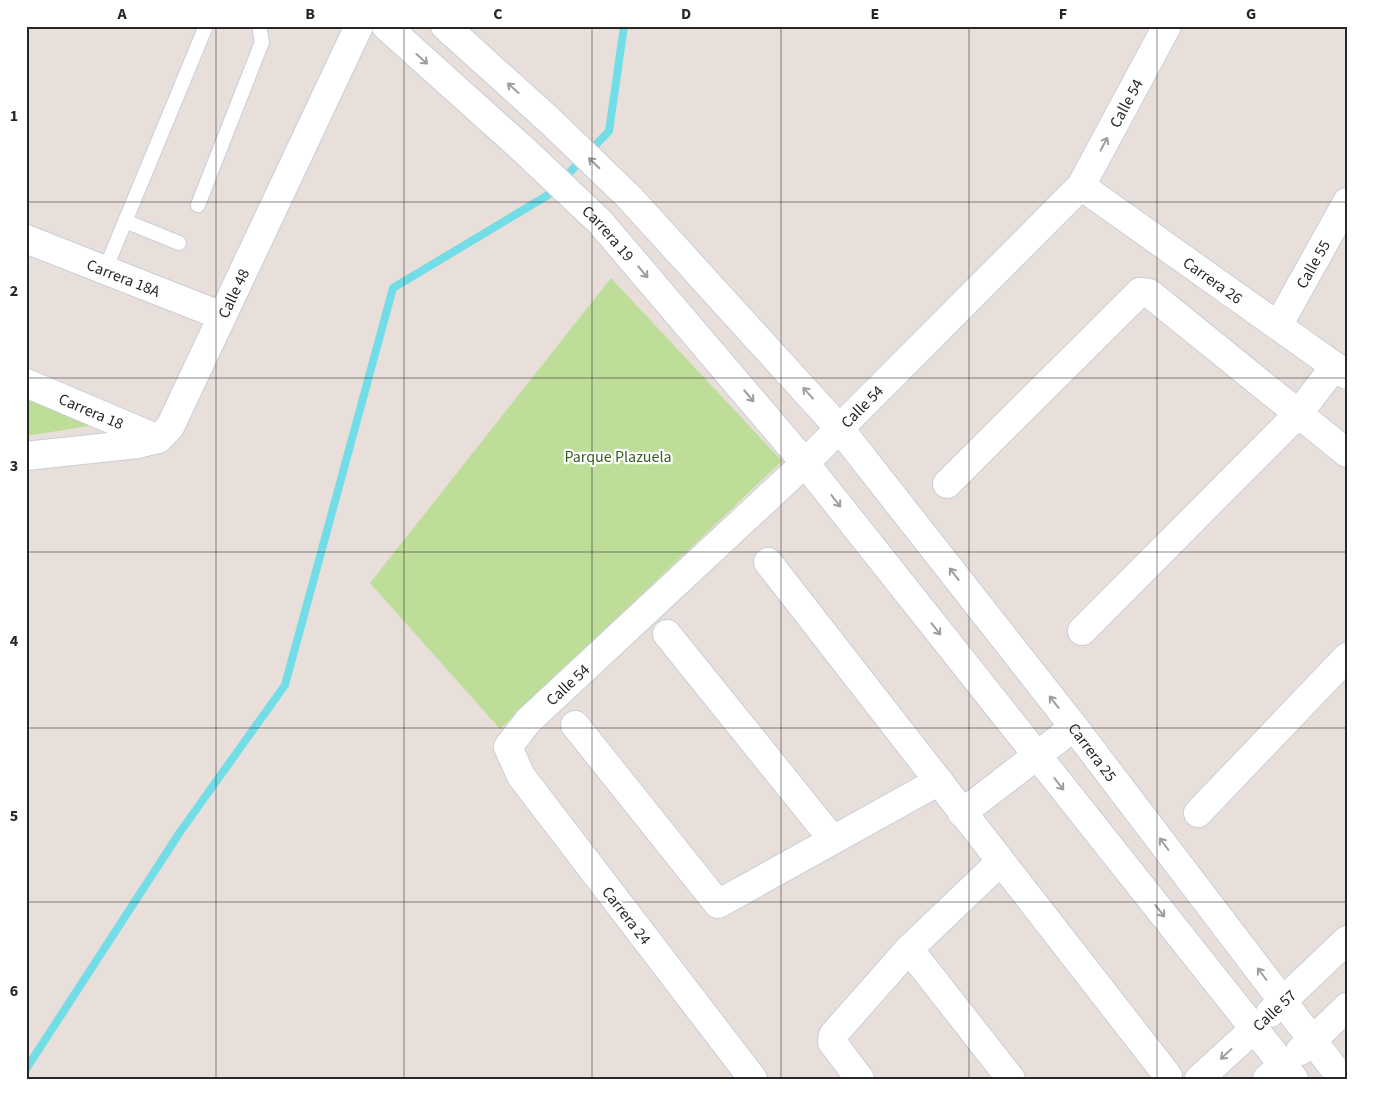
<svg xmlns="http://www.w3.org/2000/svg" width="1373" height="1105" font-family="'Source Sans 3',sans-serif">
	<rect width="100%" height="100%" fill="#e9dfda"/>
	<g fill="#bddd99">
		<polygon points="611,278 782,461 500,729 370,583"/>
		<polygon points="26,393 95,425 26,436"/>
	</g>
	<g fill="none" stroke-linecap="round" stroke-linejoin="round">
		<polyline stroke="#72dde6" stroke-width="8" points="26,1069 180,832 285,685 393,288 548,195 609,131 624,26"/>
		<defs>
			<g id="lane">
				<polyline points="198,205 262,42 259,26"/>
				<polyline points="125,221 179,243"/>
				<polyline points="105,270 206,26"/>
			</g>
			<g id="street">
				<path id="s1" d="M1081,186L1347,375"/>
				<path id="s2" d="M26,239L222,316"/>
				<path id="s3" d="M1278,326L1347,202"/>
				<path id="s4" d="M26,383L158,439"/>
				<path id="s5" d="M26,456L138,444L158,439L170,427L359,26"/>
				<polyline points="947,484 1140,292 1149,293 1347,453"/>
				<polyline points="768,562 1168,1076"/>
				<polyline points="1082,631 1298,414 1335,366"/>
				<polyline points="667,634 833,840"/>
				<polyline points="575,725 718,904 939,781"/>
				<polyline points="962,813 1074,727"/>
				<polyline points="1198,813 1347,657"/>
				<polyline points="909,949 1011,1079"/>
				<path id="s6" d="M753,1079L521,776L508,747L528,721L805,463L1081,186L1167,26"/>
				<polyline points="860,1079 832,1042 833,1035 909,949 1000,862"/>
				<polyline points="1199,1079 1254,1029"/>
				<polyline points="1267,1079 1283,1064"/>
			</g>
			<g id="secondary">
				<path id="s7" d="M386,26L525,151L600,222L805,463L1294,1079"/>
				<path id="s8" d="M445,26L549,120L629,197L840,429L1074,727L1342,1079"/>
				<polyline points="1270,1013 1347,940"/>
				<polyline points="1300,1051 1313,1040 1347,1007"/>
			</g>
		</defs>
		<use href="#lane" stroke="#c8ced9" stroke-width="16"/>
		<use href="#street" stroke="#c8ced9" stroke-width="30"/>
		<use href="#secondary" stroke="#c8ced9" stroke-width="30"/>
		<use href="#lane" stroke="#fff" stroke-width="14"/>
		<use href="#street" stroke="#fff" stroke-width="28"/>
		<use href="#secondary" stroke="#fff" stroke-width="28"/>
	</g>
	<defs><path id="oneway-shaft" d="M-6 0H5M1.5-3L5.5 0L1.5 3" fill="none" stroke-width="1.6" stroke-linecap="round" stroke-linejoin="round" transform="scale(1.25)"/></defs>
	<g stroke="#9e9e9e">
		<use href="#oneway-shaft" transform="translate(422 59) rotate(42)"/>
		<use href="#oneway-shaft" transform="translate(513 88) rotate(-138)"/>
		<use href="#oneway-shaft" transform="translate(1104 144) rotate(-62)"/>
		<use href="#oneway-shaft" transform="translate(594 163) rotate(-136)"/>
		<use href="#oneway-shaft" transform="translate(643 272) rotate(50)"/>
		<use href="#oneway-shaft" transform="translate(808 393) rotate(-132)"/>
		<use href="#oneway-shaft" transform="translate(749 396) rotate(50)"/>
		<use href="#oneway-shaft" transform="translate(836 501) rotate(52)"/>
		<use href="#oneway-shaft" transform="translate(954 574) rotate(-128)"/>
		<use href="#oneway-shaft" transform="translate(936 629) rotate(52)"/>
		<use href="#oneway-shaft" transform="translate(1054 702) rotate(-128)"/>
		<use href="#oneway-shaft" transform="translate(1059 784) rotate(52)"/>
		<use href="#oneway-shaft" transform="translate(1164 844) rotate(-127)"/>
		<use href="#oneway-shaft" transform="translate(1160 911) rotate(52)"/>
		<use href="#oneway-shaft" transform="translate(1262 974) rotate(-127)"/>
		<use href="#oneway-shaft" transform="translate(1226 1054) rotate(137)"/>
	</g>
	<path fill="none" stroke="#272727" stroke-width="1" stroke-opacity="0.55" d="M216,26V1079M404,26V1079M592,26V1079M781,26V1079M969,26V1079M1157,26V1079M26,202H1347M26,378H1347M26,552H1347M26,728H1347M26,902H1347"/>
	<g text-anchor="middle" stroke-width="4.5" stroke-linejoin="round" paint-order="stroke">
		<g font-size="16" fill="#272727" stroke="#fff">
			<text dy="6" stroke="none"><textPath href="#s6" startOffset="1310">Calle 54</textPath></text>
			<text dy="6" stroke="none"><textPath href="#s7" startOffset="304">Carrera 19</textPath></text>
			<text dy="6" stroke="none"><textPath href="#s3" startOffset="71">Calle 55</textPath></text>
			<text dy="6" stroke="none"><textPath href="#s2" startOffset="105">Carrera 18A</textPath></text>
			<text dy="6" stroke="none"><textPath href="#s1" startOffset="162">Carrera 26</textPath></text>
			<text dy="6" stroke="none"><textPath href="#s5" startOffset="298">Calle 48</textPath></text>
			<text dy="6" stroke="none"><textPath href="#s6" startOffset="905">Calle 54</textPath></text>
			<text dy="6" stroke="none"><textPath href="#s4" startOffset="71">Carrera 18</textPath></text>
			<text dy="6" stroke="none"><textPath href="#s6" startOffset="500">Calle 54</textPath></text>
			<text dy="6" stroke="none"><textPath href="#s8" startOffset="975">Carrera 25</textPath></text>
			<text transform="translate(627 915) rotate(52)" y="6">Carrera 24</text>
			<text transform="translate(1274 1010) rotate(-43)" y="6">Calle 57</text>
		</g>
		<g font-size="16" fill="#375e1d" stroke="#fff">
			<text x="618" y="462">Parque Plazuela</text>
		</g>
	</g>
	<rect width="1373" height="1105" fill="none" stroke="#ffffff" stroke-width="55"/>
	<rect x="28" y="28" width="1318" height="1050" fill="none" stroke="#272727" stroke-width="2"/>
	<g font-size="16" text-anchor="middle" font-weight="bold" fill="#272727">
		<text x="122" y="19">A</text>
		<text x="310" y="19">B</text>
		<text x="498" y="19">C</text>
		<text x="686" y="19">D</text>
		<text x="875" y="19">E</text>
		<text x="1063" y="19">F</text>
		<text x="1251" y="19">G</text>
		<text x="14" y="121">1</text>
		<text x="14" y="296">2</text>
		<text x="14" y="471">3</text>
		<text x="14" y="646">4</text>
		<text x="14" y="821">5</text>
		<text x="14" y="996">6</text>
	</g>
</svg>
